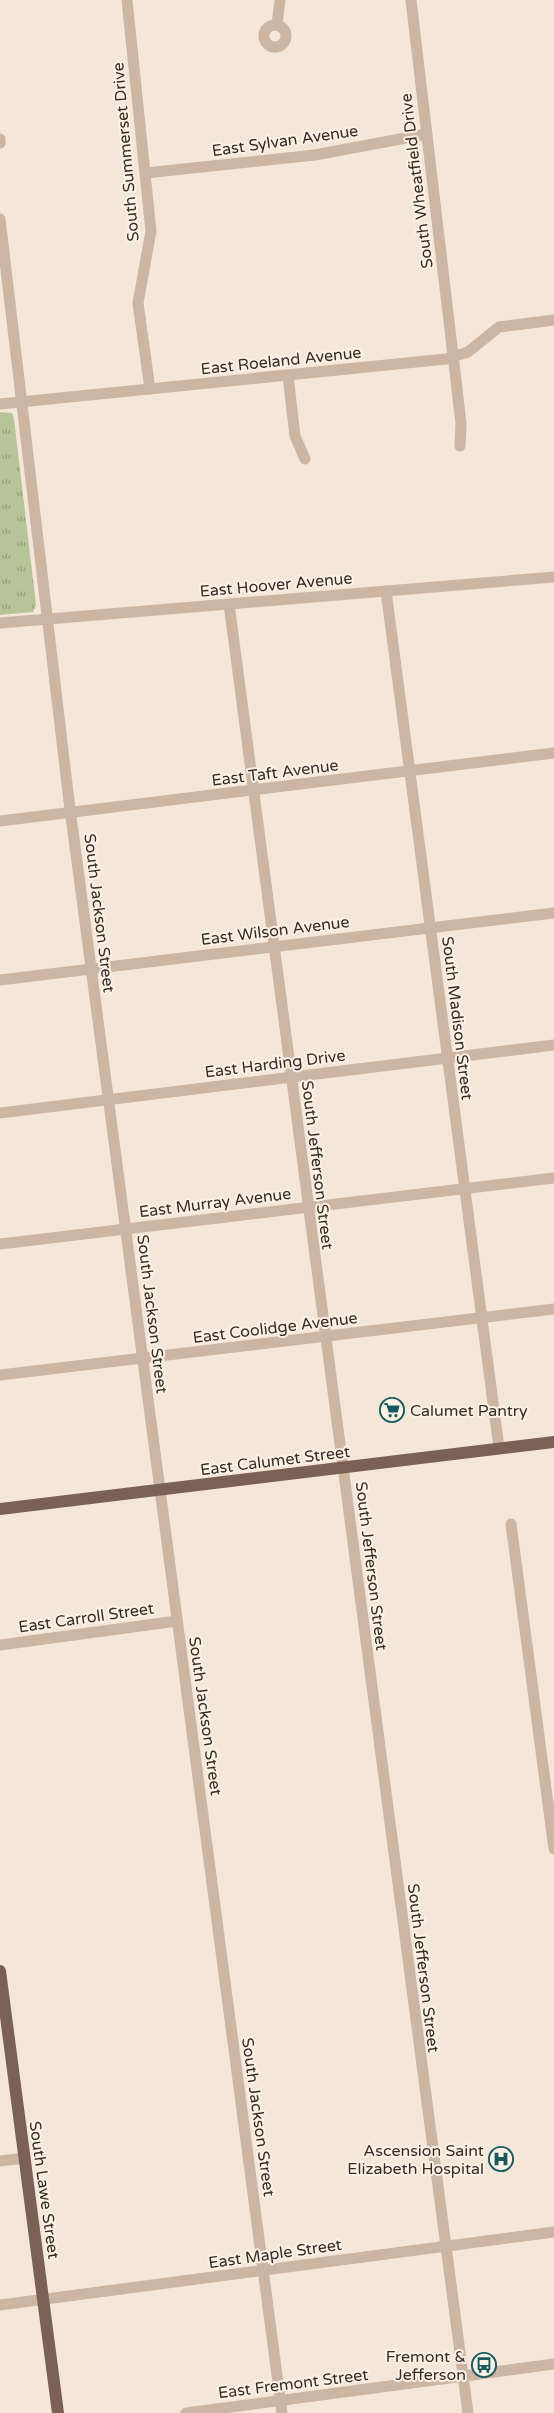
<svg xmlns="http://www.w3.org/2000/svg" width="554" height="2413" font-family="'Varela Round',sans-serif">
	<defs>
		<pattern id="park-tufts" width="24" height="20" patternUnits="userSpaceOnUse" patternTransform="scale(1.25)"><rect width="24" height="20" fill="#b6c497"/><path d="M3 7l-1-3M5 7V3M7 7l1-3M15 17l-1-3M17 17v-4M19 17l1-3" fill="none" stroke="#959f7b"/></pattern>
	</defs>
	<rect width="100%" height="100%" fill="#f4e6d8"/>
	<polygon fill="url(#park-tufts)" points="0,412 12,413 14,419 36,605 33,612 0,615"/>
	<g fill="none" stroke-linecap="round" stroke-linejoin="round">
		<g stroke="#cdb5a3" stroke-width="11">
			<polyline points="127,0 151,231 138,303 150,389"/>
			<polyline points="411,0 461,423 460,446"/>
			<polyline points="277,24 280,0"/>
			<circle cx="275" cy="36" r="11"/>
			<polyline points="0,139 0,143"/>
			<polyline points="146,173 315,155 427,134"/>
			<polyline points="0,219 69,801 282,2413"/>
			<polyline points="288,376 295,436 305,459"/>
			<polyline points="0,404 446,359 468,352 499,327 554,320"/>
			<polyline points="386,591 499,1448"/>
			<polyline points="229,604 468,2413"/>
			<polyline points="0,623 554,577"/>
			<polyline points="0,821 554,753"/>
			<polyline points="0,980 554,913"/>
			<polyline points="0,1113 554,1045"/>
			<polyline points="0,1244 554,1178"/>
			<polyline points="0,1375 554,1309"/>
			<polyline points="511,1524 554,1849"/>
			<polyline points="0,1645 177,1621"/>
			<polyline points="0,2161 24,2158"/>
			<polyline points="0,2305 554,2232"/>
			<polyline points="186,2413 554,2364"/>
		</g>
		<g stroke="#7b6155" stroke-width="12">
			<polyline points="0,1509 554,1442"/>
			<polyline points="0,1971 58,2413"/>
		</g>
	</g>
	<defs>
		<symbol id="supermarket-ring" viewBox="-11 -11 22 22"><circle r="9.5" fill="#fbf1e5" stroke="#17595d" stroke-width="1.5"/><path d="M-6-5.5h2.5l.6 2H6L4.5 2H-2.5L-4.4-4H-6ZM-1.5 3.2a1.3 1.3 0 1 0 .1 0ZM3 3.2a1.3 1.3 0 1 0 .1 0Z" fill="#17595d"/></symbol>
		<symbol id="hospital-ring" viewBox="-11 -11 22 22"><circle r="9.5" fill="#fbf1e5" stroke="#17595d" stroke-width="1.5"/><path d="M-5-5h3v3.5h4V-5h3V5h-3V1.5h-4V5h-3Z" fill="#17595d"/></symbol>
		<symbol id="bus-ring" viewBox="-11 -11 22 22"><circle r="9.5" fill="#fbf1e5" stroke="#17595d" stroke-width="1.5"/><path d="M-5-6H5V4H4V6H2V4H-2V6H-4V4H-5ZM-3.5-4V0h7V-4ZM-3.5 1.2v1.5H-2V1.2ZM2 1.2v1.5H3.5V1.2Z" fill="#17595d"/></symbol>
	</defs>
	<g fill-rule="evenodd">
		<use href="#supermarket-ring" x="378" y="1396" width="28" height="28"/>
		<use href="#hospital-ring" x="487" y="2145" width="28" height="28"/>
		<use href="#bus-ring" x="470" y="2351" width="28" height="28"/>
	</g>
	<g text-anchor="middle" stroke-width="4" stroke-linejoin="round" paint-order="stroke">
		<g font-size="16" fill="#372b26" stroke="#fbf1e5">
			<text transform="translate(285 140) rotate(-8)" y="6">East Sylvan Avenue</text>
			<text transform="translate(125 152) rotate(-95)" y="6">South Summerset Drive</text>
			<text transform="translate(416 181) rotate(-97)" y="6">South Wheatfield Drive</text>
			<text transform="translate(281 360) rotate(-6)" y="6">East Roeland Avenue</text>
			<text transform="translate(276 584) rotate(-5)" y="6">East Hoover Avenue</text>
			<text transform="translate(275 772) rotate(-7)" y="6">East Taft Avenue</text>
			<text transform="translate(100 913) rotate(83)" y="6">South Jackson Street</text>
			<text transform="translate(275 930) rotate(-7)" y="6">East Wilson Avenue</text>
			<text transform="translate(458 1018) rotate(83)" y="6">South Madison Street</text>
			<text transform="translate(275 1063) rotate(-7)" y="6">East Harding Drive</text>
			<text transform="translate(318 1165) rotate(83)" y="6">South Jefferson Street</text>
			<text transform="translate(215 1202) rotate(-7)" y="6">East Murray Avenue</text>
			<text transform="translate(153 1314) rotate(83)" y="6">South Jackson Street</text>
			<text transform="translate(275 1327) rotate(-7)" y="6">East Coolidge Avenue</text>
			<text transform="translate(275 1460) rotate(-7)" y="6">East Calumet Street</text>
			<text transform="translate(372 1566) rotate(83)" y="6">South Jefferson Street</text>
			<text transform="translate(86 1617) rotate(-8)" y="6">East Carroll Street</text>
			<text transform="translate(206 1716) rotate(82)" y="6">South Jackson Street</text>
			<text transform="translate(424 1968) rotate(83)" y="6">South Jefferson Street</text>
			<text transform="translate(259 2117) rotate(82)" y="6">South Jackson Street</text>
			<text transform="translate(45 2190) rotate(82)" y="6">South Lawe Street</text>
			<text transform="translate(275 2253) rotate(-8)" y="6">East Maple Street</text>
			<text transform="translate(293 2383) rotate(-7)" y="6">East Fremont Street</text>
		</g>
		<g font-size="16" fill="#372b26" stroke="#fbf1e5" text-anchor="end">
			<text x="410" y="1416" text-anchor="start">Calumet Pantry</text>
			<text x="484" y="2156">Ascension Saint<tspan x="484" dy="18">Elizabeth Hospital</tspan></text>
			<text x="466" y="2362">Fremont &amp;<tspan x="466" dy="18">Jefferson</tspan></text>
		</g>
	</g>
</svg>
